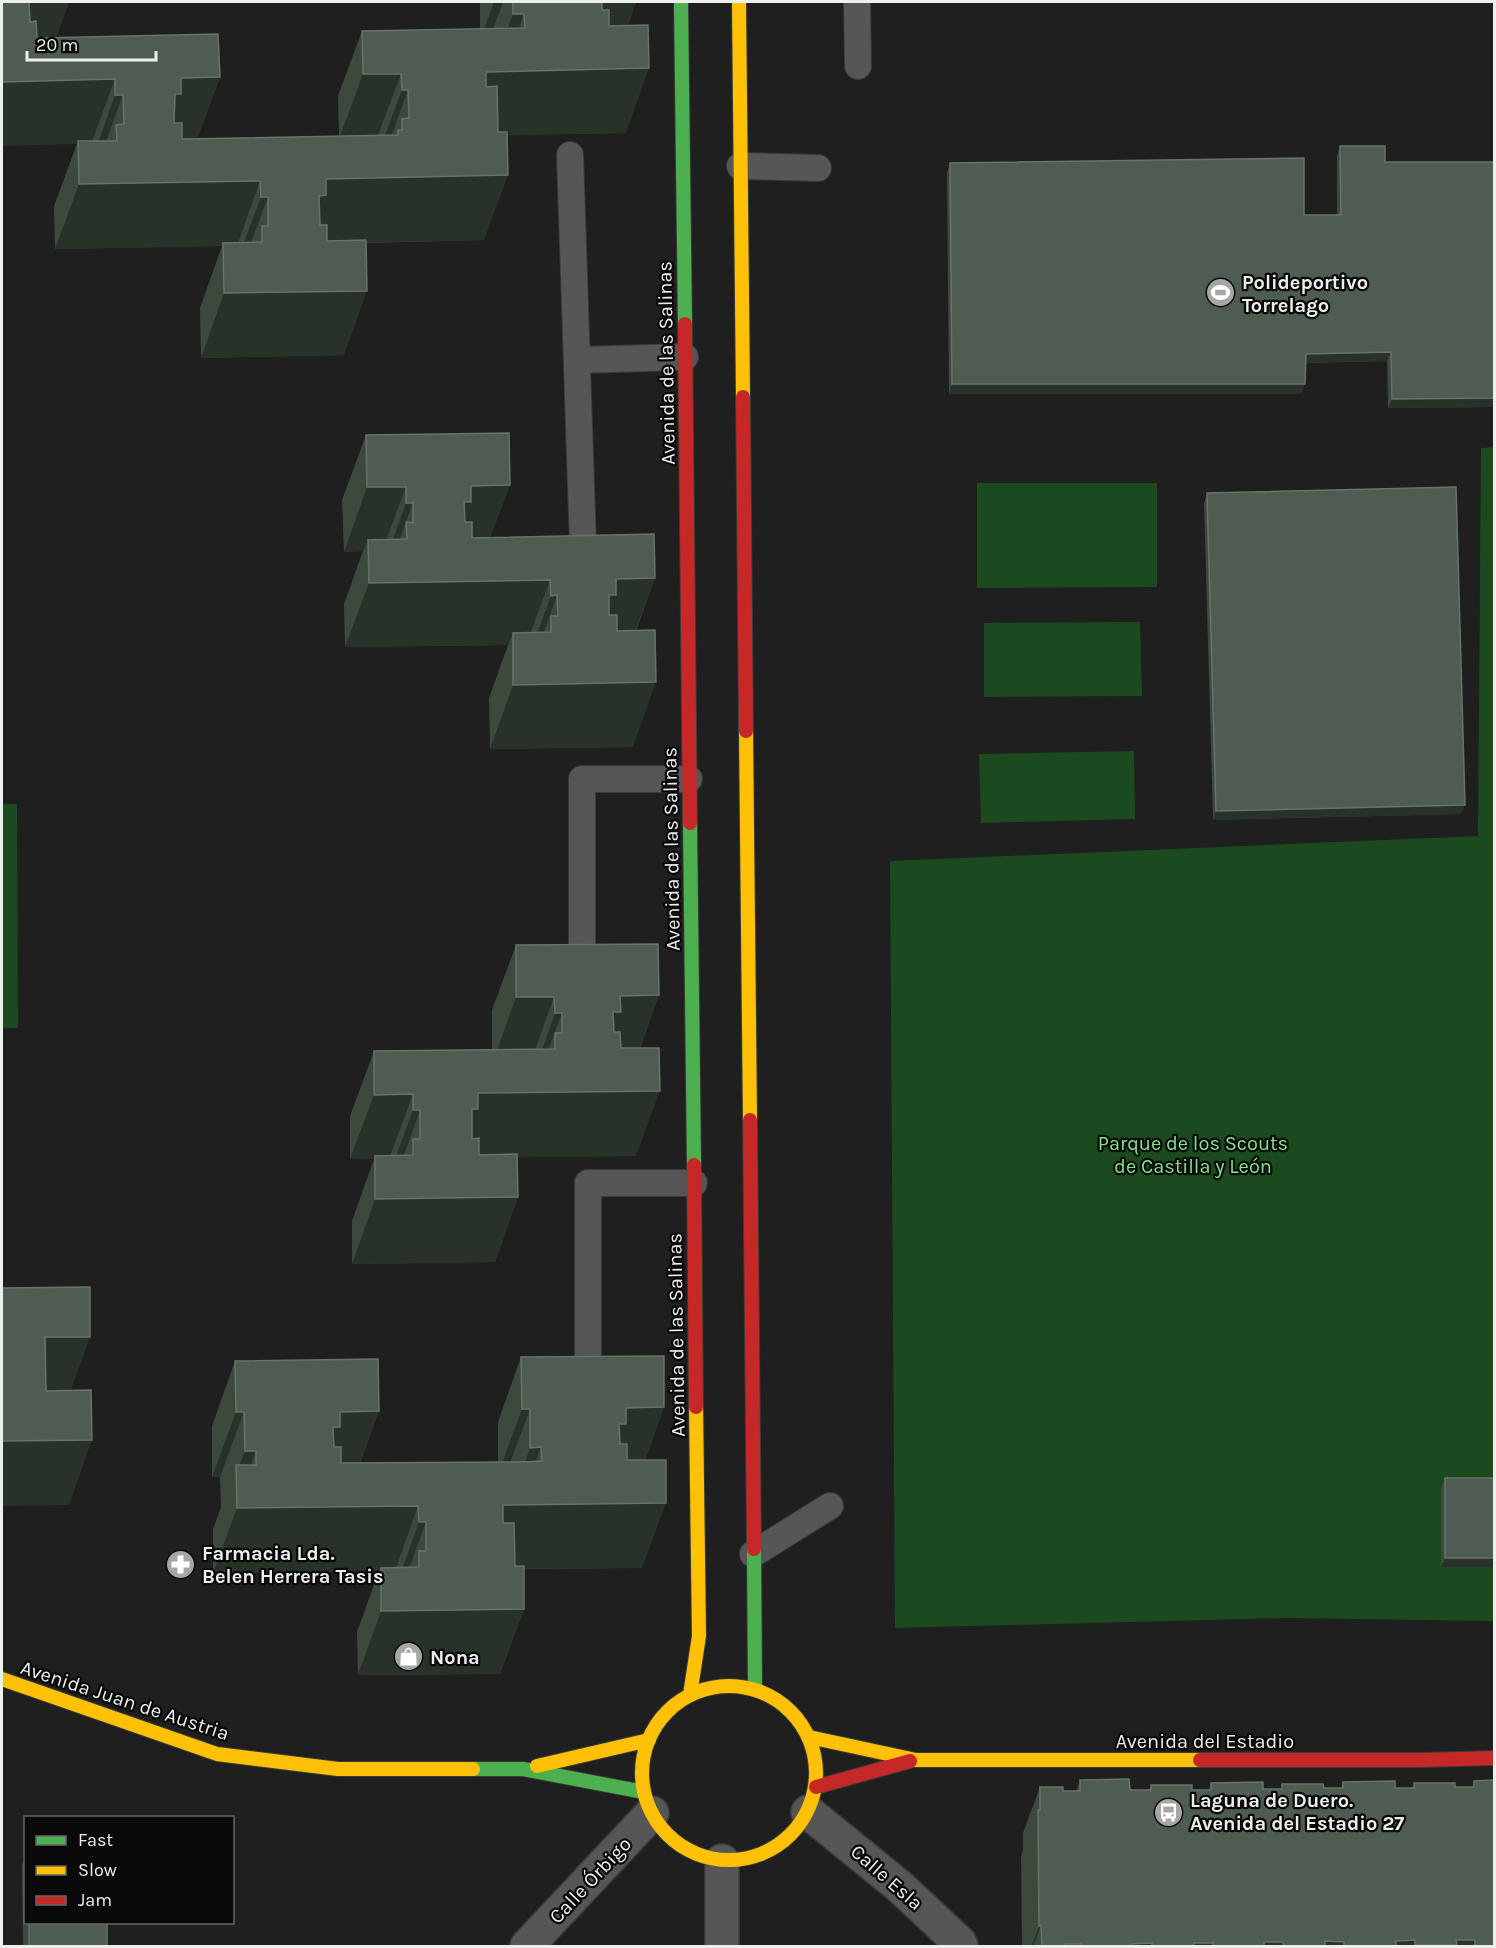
<svg xmlns="http://www.w3.org/2000/svg" width="1496" height="1948" font-family="Karla,sans-serif">
	<rect width="100%" height="100%" fill="#1e1f1e"/>
	<g fill="#1b4a1f">
		<polygon points="1494,447 1494,1621 1285,1618 895,1628 890,861 1478,836 1481,448"/>
		<polygon points="977,483 1157,483 1157,587 977,588"/>
		<polygon points="1140,622 1142,696 984,697 984,623"/>
		<polygon points="1134,751 1135,819 981,823 979,754"/>
		<polygon points="2,804 17,804 18,1028 2,1028"/>
	</g>
	<g fill="none" stroke-linecap="round" stroke-linejoin="round">
		<defs>
			<g id="lane">
				<polyline points="857,2 858,66"/>
				<polyline points="570,155 583,546"/>
				<polyline points="740,166 818,168"/>
				<polyline points="577,360 685,357"/>
				<polyline points="582,945 582,779 689,779"/>
				<polyline points="588,1372 588,1183 694,1183"/>
				<polyline points="753,1554 830,1506"/>
			</g>
			<g id="street">
				<polyline points="808,1812 899,1886 960,1943 961,1946"/>
				<polyline points="527,1946 652,1813"/>
				<polyline points="722,1946 722,1861"/>
			</g>
			<g id="fast">
				<polyline points="681,2 685,324"/>
				<polyline points="690,823 694,1165"/>
				<polyline points="754,1549 755,1689"/>
				<polyline points="473,1769 523,1769 644,1792"/>
			</g>
			<g id="slow">
				<polyline points="739,2 743,397"/>
				<polyline points="746,731 750,1120"/>
				<polyline points="2,1679 217,1754 338,1769 473,1769"/>
				<circle cx="729" cy="1773" r="87"/>
				<polyline points="690,1695 699,1636 696,1407"/>
				<polyline points="809,1737 916,1760 1200,1760"/>
				<polyline points="537,1766 649,1740"/>
			</g>
			<g id="jam">
				<polyline points="685,324 690,823"/>
				<polyline points="743,397 746,731"/>
				<polyline points="750,1120 754,1549"/>
				<polyline points="694,1165 696,1407"/>
				<polyline points="1200,1760 1422,1760 1494,1758"/>
				<polyline points="816,1787 910,1761"/>
			</g>
		</defs>
		<use href="#lane" stroke="#393b39" stroke-width="28"/>
		<use href="#street" stroke="#393b39" stroke-width="36"/>
		<use href="#fast" stroke="#393b39" stroke-width="16"/>
		<use href="#slow" stroke="#393b39" stroke-width="16"/>
		<use href="#jam" stroke="#393b39" stroke-width="16"/>
		<use href="#lane" stroke="#555655" stroke-width="26"/>
		<use href="#street" stroke="#555655" stroke-width="33"/>
		<use href="#fast" stroke="#4caf50" stroke-width="14"/>
		<use href="#slow" stroke="#ffc107" stroke-width="14"/>
		<use href="#jam" stroke="#c62828" stroke-width="14"/>
	</g>
	<g fill="#3c4a3e">
		<polygon points="2,2 69,2 56,37 220,77 197,139 339,136 338,96 362,31 480,29 480,2 636,2 628,25 626,133 507,135 484,240 366,243 344,355 201,358 200,308 222,246 55,249 54,206 77,144"/>
		<polygon points="1340,146 1385,162 1494,162 1494,407 1388,408 1387,361 1306,363 1302,394 949,394 947,173 950,163 1304,215 1337,215 1337,156"/>
		<polygon points="366,435 510,485 490,537 655,578 636,631 633,747 490,749 489,698 508,645 345,647 344,604 363,551 344,552 342,500"/>
		<polygon points="1207,493 1461,814 1213,820 1204,503"/>
		<polygon points="516,945 659,995 640,1048 636,1156 517,1157 518,1197 495,1262 352,1264 352,1221 374,1159 350,1159 350,1116 374,1051 492,1050 492,1010"/>
		<polygon points="521,1357 664,1407 645,1460 642,1568 524,1569 524,1609 500,1674 358,1675 357,1632 379,1571 213,1573 213,1529 221,1507 220,1477 212,1477 212,1426 235,1361 379,1411 360,1463 498,1462 498,1422"/>
		<polygon points="1445,1478 1494,1478 1441,1567 1441,1488"/>
		<polygon points="1080,1780 1130,1790 1149,1790 1151,1785 1192,1790 1209,1790 1211,1783 1263,1789 1281,1789 1282,1784 1324,1788 1341,1788 1343,1782 1395,1788 1412,1788 1414,1783 1455,1787 1472,1787 1474,1781 1494,1947 1022,1947 1021,1857 1023,1850 1023,1833 1040,1787 1063,1791 1076,1791"/>
		<polygon points="26,1856 26,1923 107,1923 107,1947 23,1947 22,1865"/>
	</g>
	<g fill="#283229">
		<polygon points="29,2 69,2 51,49 19,50"/>
		<polygon points="494,2 503,2 489,40 480,40"/>
		<polygon points="597,2 636,2 623,37 585,54"/>
		<polygon points="513,14 524,14 503,71 649,68 626,133 462,136 486,72 492,72"/>
		<polygon points="363,74 401,74 377,138 339,139"/>
		<polygon points="220,77 196,142 163,143 175,94 181,78"/>
		<polygon points="115,79 91,144 78,141 77,144 2,146 2,82"/>
		<polygon points="402,90 408,90 385,154 378,154"/>
		<polygon points="115,95 123,95 99,160 92,160"/>
		<polygon points="508,175 484,240 308,244 296,261 326,179"/>
		<polygon points="260,181 237,246 223,243 222,246 55,249 79,184"/>
		<polygon points="261,197 268,197 244,261 237,261"/>
		<polygon points="367,291 344,355 201,358 224,293"/>
		<polygon points="1391,352 1387,361 1302,363 1306,354"/>
		<polygon points="952,384 1305,384 1302,394 949,394"/>
		<polygon points="1494,398 1494,407 1388,408 1392,399"/>
		<polygon points="510,485 486,549 441,566 471,486"/>
		<polygon points="367,487 406,487 382,551 368,540 363,551 344,552"/>
		<polygon points="406,503 413,503 389,567 383,567"/>
		<polygon points="655,578 631,642 592,659 609,595 616,579"/>
		<polygon points="550,580 526,645 513,633 508,645 345,647 369,583"/>
		<polygon points="557,595 534,660 527,661 551,596"/>
		<polygon points="656,682 633,747 490,749 513,685"/>
		<polygon points="1465,805 1461,814 1213,820 1216,811"/>
		<polygon points="659,995 635,1060 590,1077 620,996"/>
		<polygon points="516,997 554,997 531,1061 493,1062"/>
		<polygon points="555,1013 562,1013 538,1077 532,1078"/>
		<polygon points="660,1091 636,1156 461,1158 472,1109 478,1093"/>
		<polygon points="413,1094 389,1159 375,1156 374,1159 350,1159 374,1095"/>
		<polygon points="413,1110 420,1110 397,1175 389,1175"/>
		<polygon points="518,1197 495,1262 352,1264 375,1199"/>
		<polygon points="45,1337 90,1337 67,1401 22,1402"/>
		<polygon points="664,1407 641,1472 608,1473 619,1424 626,1408"/>
		<polygon points="522,1409 530,1409 506,1474 498,1474"/>
		<polygon points="379,1411 355,1476 323,1476 333,1427 340,1412"/>
		<polygon points="236,1412 244,1412 220,1477 212,1477"/>
		<polygon points="92,1440 69,1505 2,1506 2,1441"/>
		<polygon points="541,1447 521,1505 666,1503 642,1568 480,1569 503,1505 510,1505 530,1448"/>
		<polygon points="245,1451 256,1451 236,1504 236,1474"/>
		<polygon points="418,1506 395,1571 381,1568 379,1571 213,1573 237,1508"/>
		<polygon points="419,1522 426,1522 402,1587 396,1587"/>
		<polygon points="1445,1558 1494,1558 1494,1567 1441,1567"/>
		<polygon points="524,1609 500,1674 358,1675 381,1611"/>
		<polygon points="1041,1925 1033,1947 1031,1947 1039,1926"/>
		<polygon points="1415,1940 1413,1947 1394,1947 1396,1941"/>
		<polygon points="1456,1940 1475,1940 1473,1947 1414,1947 1415,1945"/>
		<polygon points="1325,1941 1344,1942 1343,1947 1284,1947"/>
		<polygon points="1264,1942 1283,1942 1282,1947 1263,1947"/>
		<polygon points="1152,1943 1151,1947 1130,1947 1131,1944"/>
		<polygon points="1194,1943 1213,1943 1211,1947 1192,1947"/>
		<polygon points="1065,1944 1081,1944 1080,1947 1064,1947"/>
	</g>
	<g fill="#4f5c51" stroke="#687369" stroke-width="1.5">
		<polygon points="2,2 37,2 29,2 30,22 36,21 37,38 218,34 220,77 181,78 181,94 175,94 174,123 182,123 182,139 398,135 398,130 402,130 402,119 409,118 408,90 402,90 401,74 363,74 362,31 525,28 524,14 513,14 513,2 602,2 602,10 609,10 609,26 648,25 649,68 486,72 486,87 497,86 498,132 507,132 508,175 326,179 326,195 319,196 320,225 327,225 327,241 366,240 367,291 224,293 223,243 262,242 262,226 268,226 268,197 261,197 260,181 79,184 78,141 117,141 116,125 124,124 123,95 115,95 115,79 2,82"/>
		<polygon points="1340,146 1385,146 1385,162 1494,162 1494,398 1392,399 1391,352 1306,354 1305,384 952,384 950,163 1304,158 1304,215 1341,215"/>
		<polygon points="509,433 510,485 471,486 471,502 464,502 465,522 472,522 472,538 654,534 655,578 616,579 616,595 609,595 609,615 617,615 617,631 655,630 656,682 513,685 513,633 551,632 551,616 558,616 557,595 551,596 550,580 369,583 368,540 407,539 406,522 413,523 413,503 406,503 406,487 367,487 366,435"/>
		<polygon points="1456,487 1465,805 1216,811 1207,493"/>
		<polygon points="658,944 659,995 620,996 621,1012 613,1012 614,1032 620,1032 621,1048 659,1048 660,1091 478,1093 478,1109 472,1109 472,1139 479,1138 479,1155 517,1154 518,1197 375,1199 375,1156 413,1155 413,1139 420,1139 420,1110 413,1110 413,1094 374,1095 374,1051 555,1049 555,1033 562,1033 562,1013 555,1013 554,997 516,997 516,945"/>
		<polygon points="90,1287 90,1337 45,1337 46,1391 91,1390 92,1440 2,1441 2,1288"/>
		<polygon points="664,1356 664,1407 626,1408 626,1424 619,1424 620,1444 627,1444 627,1460 666,1460 666,1503 503,1505 503,1523 514,1523 515,1566 524,1566 524,1609 381,1611 381,1568 419,1567 419,1551 426,1551 426,1522 419,1522 418,1506 237,1508 236,1465 256,1465 256,1451 245,1451 244,1412 236,1412 235,1361 378,1359 379,1411 340,1412 340,1427 333,1427 334,1447 341,1447 341,1463 523,1462 542,1461 541,1447 530,1448 530,1409 522,1409 521,1357"/>
		<rect x="1445" y="1478" width="49" height="80"/>
		<polygon points="1129,1779 1130,1790 1151,1790 1151,1785 1192,1785 1192,1790 1211,1790 1211,1783 1263,1782 1263,1789 1282,1789 1282,1784 1323,1784 1324,1788 1343,1788 1343,1782 1395,1781 1395,1788 1414,1788 1414,1783 1455,1783 1455,1787 1474,1787 1474,1781 1494,1780 1494,1946 1475,1946 1475,1940 1456,1940 1457,1945 1415,1945 1415,1940 1396,1941 1396,1947 1344,1947 1344,1942 1325,1941 1325,1946 1284,1946 1283,1942 1264,1942 1264,1947 1213,1947 1213,1943 1194,1943 1193,1947 1152,1947 1152,1943 1131,1944 1131,1947 1081,1947 1081,1944 1065,1944 1065,1947 1042,1947 1041,1925 1039,1926 1038,1810 1040,1810 1040,1787 1063,1787 1063,1791 1080,1791 1080,1780"/>
		<rect x="29" y="1923" width="78" height="24"/>
	</g>
	<defs>
		<symbol id="stadium-disc" viewBox="-11 -11 22 22"><circle r="9.5" fill="#a5a6a5" stroke="#080908"/><path d="M0-5a6.5 5 0 1 0 0 10a6.5 5 0 1 0 0-10ZM-3.5-1.8h7v3.6h-7Z" fill="#fff"/></symbol>
		<symbol id="pharmacy-disc" viewBox="-11 -11 22 22"><circle r="9.5" fill="#a5a6a5" stroke="#080908"/><path d="M-2-6h4v4h4v4h-4v4h-4v-4h-4v-4h4Z" fill="#fff"/></symbol>
		<symbol id="shop-disc" viewBox="-11 -11 22 22"><circle r="9.5" fill="#a5a6a5" stroke="#080908"/><path d="M-5-2.5h2.3a2.7 3.5 0 0 1 5.4 0H5L5.5 6h-11ZM-1.5-2.5h3a1.5 2.3 0 0 0-3 0Z" fill="#fff"/></symbol>
		<symbol id="bus-disc" viewBox="-11 -11 22 22"><circle r="9.5" fill="#a5a6a5" stroke="#080908"/><path d="M-5-6H5V4H4V6H2V4H-2V6H-4V4H-5ZM-3.5-4V0h7V-4ZM-3.5 1.2v1.5H-2V1.2ZM2 1.2v1.5H3.5V1.2Z" fill="#fff"/></symbol>
	</defs>
	<g fill-rule="evenodd">
		<use href="#stadium-disc" x="1204" y="276" width="33" height="33"/>
		<use href="#pharmacy-disc" x="164" y="1548" width="33" height="33"/>
		<use href="#shop-disc" x="392" y="1640" width="33" height="33"/>
		<use href="#bus-disc" x="1152" y="1796" width="33" height="33"/>
	</g>
	<g text-anchor="middle" stroke-width="4.5" stroke-linejoin="round" paint-order="stroke">
		<g font-size="20" font-weight="bold" fill="#edefed" stroke="#080908" text-anchor="start">
			<text x="1242" y="289">Polideportivo<tspan x="1242" dy="23">Torrelago</tspan></text>
			<text x="202" y="1560">Farmacia Lda.<tspan x="202" dy="23">Belen Herrera Tasis</tspan></text>
			<text x="430" y="1664">Nona</text>
			<text x="1190" y="1807">Laguna de Duero.<tspan x="1190" dy="23">Avenida del Estadio 27</tspan></text>
		</g>
		<g font-size="20" fill="#edefed" stroke="#080908">
			<text transform="translate(666 363) rotate(-91)" y="7">Avenida de las Salinas</text>
			<text transform="translate(671 849) rotate(-91)" y="7">Avenida de las Salinas</text>
			<text transform="translate(676 1335) rotate(-91)" y="7">Avenida de las Salinas</text>
			<text transform="translate(125 1700) rotate(18)" y="7">Avenida Juan de Austria</text>
			<text x="1205" y="1748">Avenida del Estadio</text>
			<text transform="translate(887 1877) rotate(41)" y="7">Calle Esla</text>
			<text transform="translate(590 1880) rotate(-47)" y="7">Calle Órbigo</text>
		</g>
		<g font-size="20" fill="#83e585" stroke="#080908">
			<text x="1193" y="1150">Parque de los Scouts<tspan x="1193" dy="23">de Castilla y León</tspan></text>
		</g>
	</g>
	<rect width="1496" height="1948" fill="none" stroke="#edefed" stroke-width="6"/>
	<rect x="24" y="1816" width="210" height="108" fill="#080908" stroke="#646564" stroke-width="1.5"/>
	<rect x="36" y="1836" width="30" height="9" fill="#4caf50" stroke="#646564" stroke-width="1.5"/>
	<text x="78" y="1846" font-size="18" fill="#edefed">Fast</text>
	<rect x="36" y="1866" width="30" height="9" fill="#ffc107" stroke="#646564" stroke-width="1.5"/>
	<text x="78" y="1876" font-size="18" fill="#edefed">Slow</text>
	<rect x="36" y="1896" width="30" height="9" fill="#c62828" stroke="#646564" stroke-width="1.5"/>
	<text x="78" y="1906" font-size="18" fill="#edefed">Jam</text>
	<path d="M27 51v9h129v-9" fill="none" stroke="#edefed" stroke-width="3"/>
	<text x="36" y="51" font-size="18" fill="#edefed" stroke="#080908" stroke-width="4.5" paint-order="stroke">20 m</text>
</svg>
